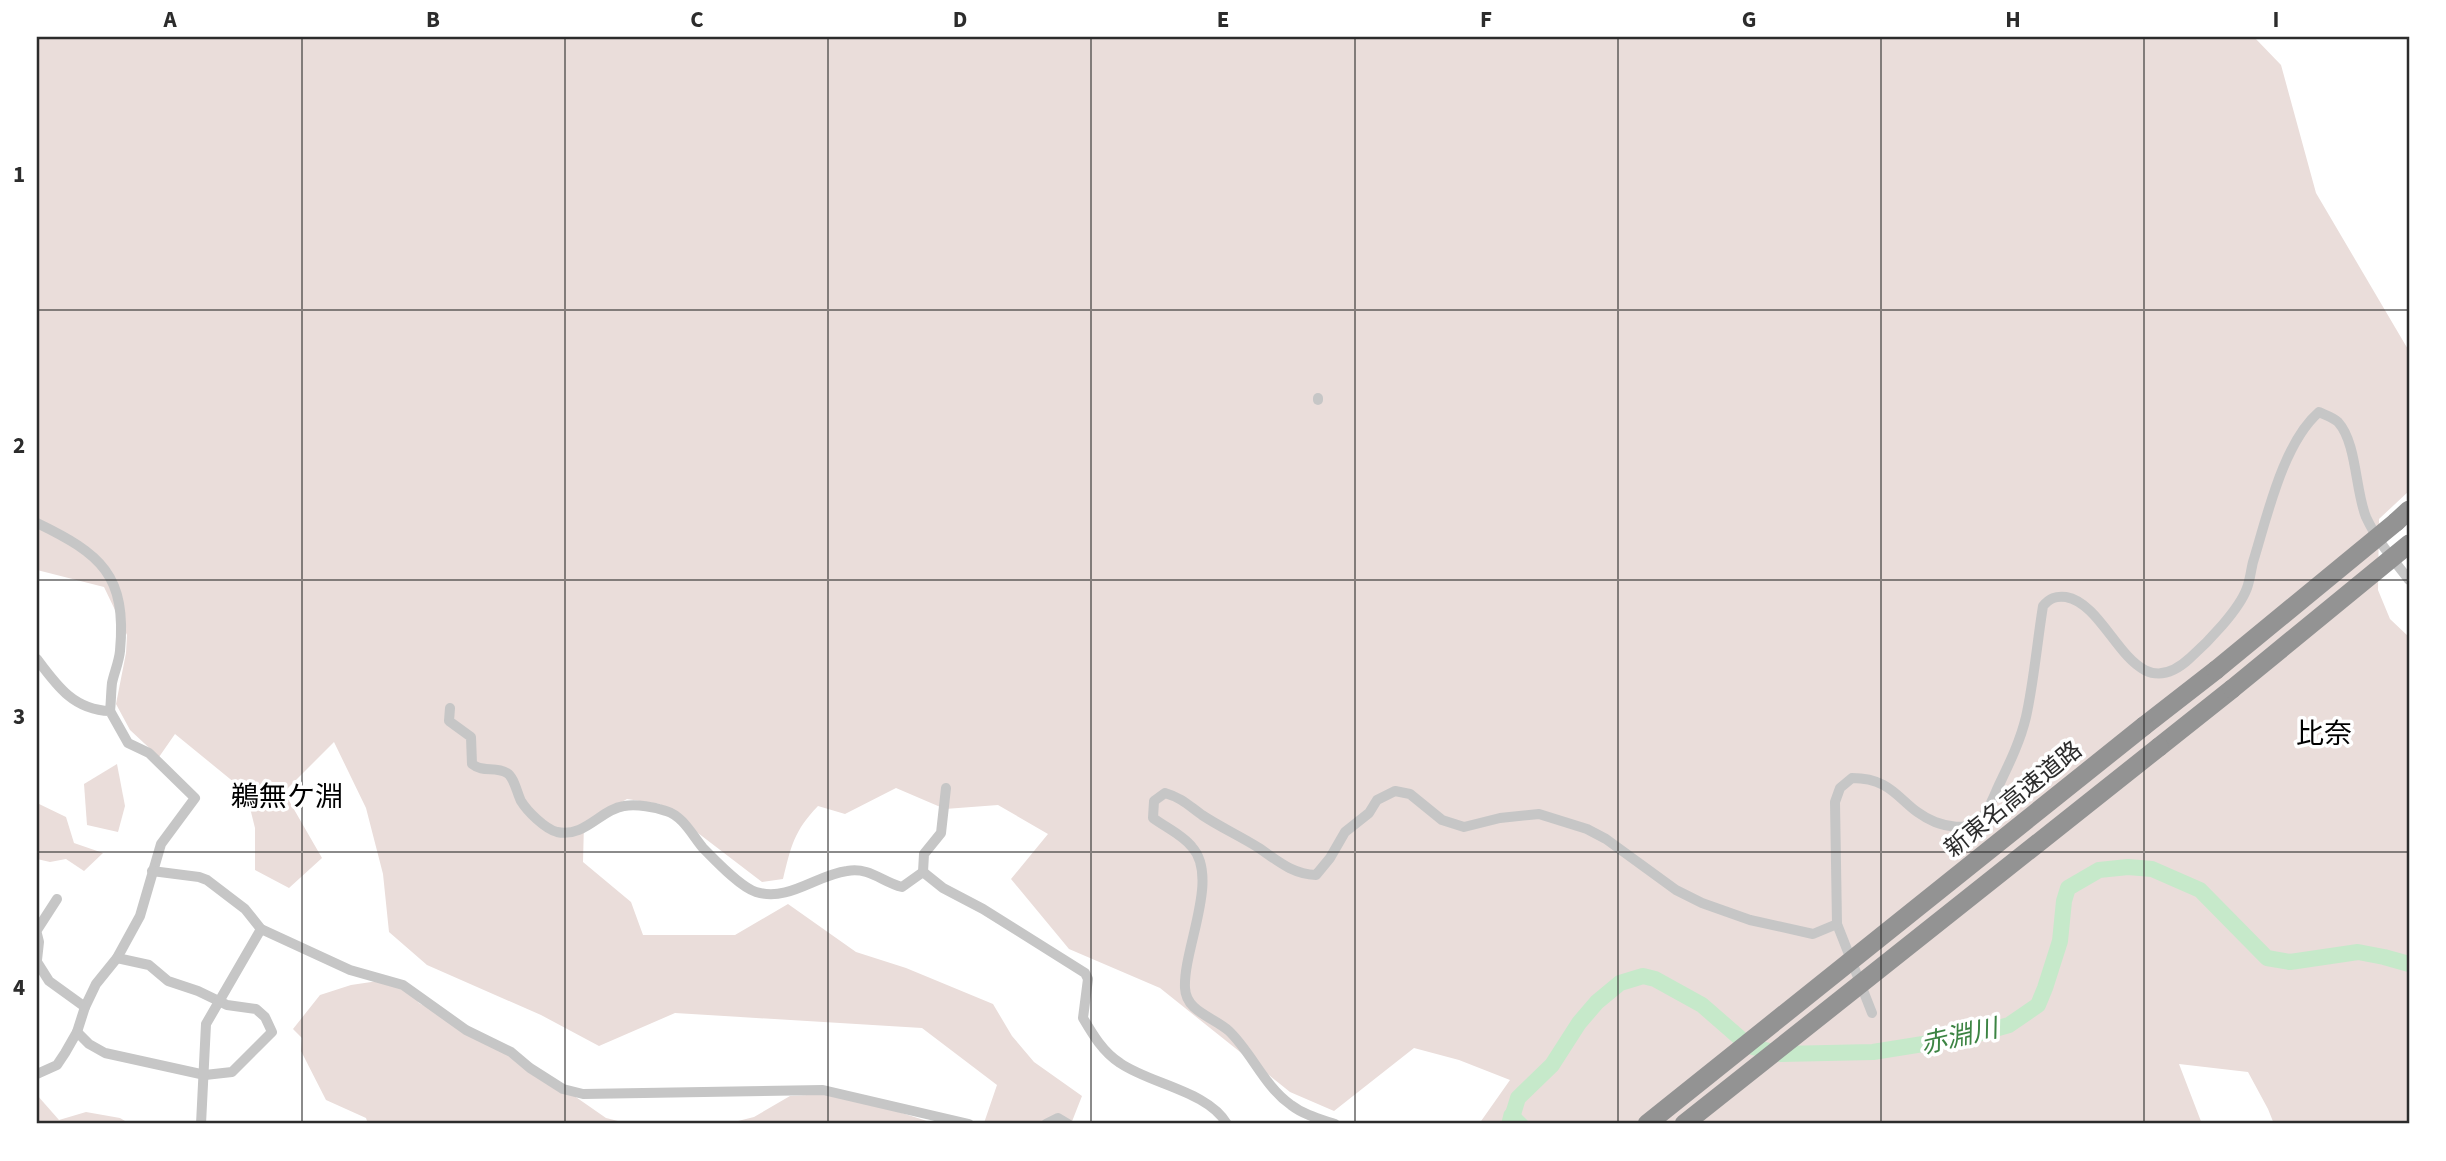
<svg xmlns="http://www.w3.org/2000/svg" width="2446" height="1161" font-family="'Source Sans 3','Noto Sans JP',sans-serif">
	<rect width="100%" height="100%" fill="#fff"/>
	<g fill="#eaddda">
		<path d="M37,37H2254L2281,65L2316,193L2409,351V491L2379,519L2378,590L2390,619L2409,637V1124H2274L2268,1109L2248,1072L2179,1064L2202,1124H1479L1510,1080L1459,1060L1414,1048L1334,1111L1290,1092L1160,988L1069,949L1011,879L1048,834L998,805L945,809L896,788L845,814L818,806C794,831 791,846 783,879L762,882L660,804L627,799L584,823L583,862L631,902L643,935H735L788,904L856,952L906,968L993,1004L1012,1036L1034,1062L1082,1096L1071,1124H726L754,1117L790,1096L824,1094L877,1105L930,1122L984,1123L997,1085L922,1028L675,1013L599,1046L541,1015L427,965L389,932L383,874L366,808L334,742L284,792L322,858L289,888L255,870V828L246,792L175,734L159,757L130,730L116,704L126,653L127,635L104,587L37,570Z"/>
		<polygon points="117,764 125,806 118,832 87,825 84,784"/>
		<polygon points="37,803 66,817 74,843 103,853 84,871 66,859 50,862 37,859"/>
		<polygon points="378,981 409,989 419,1003 511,1052 606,1118 630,1124 368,1124 366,1118 326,1100 301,1051 302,1038 293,1029 320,995 351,985"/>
		<polygon points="37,1095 59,1120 86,1112 120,1118 130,1124 37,1124"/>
	</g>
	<polygon fill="#c6e9ca" points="1518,1095 1518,1111 1528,1121 1526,1124 1501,1124 1504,1112"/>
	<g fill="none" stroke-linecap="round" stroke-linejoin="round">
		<polyline stroke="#c6e9ca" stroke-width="16" points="1510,1124 1518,1098 1552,1065 1579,1023 1597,1002 1620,983 1643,976 1655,979 1702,1005 1749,1046 1781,1054 1873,1052 1967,1037 2009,1025 2038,1005 2045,988 2060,941 2064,901 2068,888 2099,870 2128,867 2152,869 2200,890 2267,958 2290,962 2358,952 2384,957 2409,964"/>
		<g stroke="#c6c6c6" stroke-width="10">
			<polyline points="1318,400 1318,398"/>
			<path d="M37,523C101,554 127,575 120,651C119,662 114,673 112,683C111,692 111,702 110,711"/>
			<path d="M37,659C57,686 74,710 110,711L128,743L149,753L195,798L161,844L140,916L117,958L96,984L85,1007L77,1032L65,1053L57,1065L37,1074"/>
			<path d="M450,708L449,721L471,737L472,764C483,773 495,766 507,773C514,777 517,793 521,801C527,811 545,829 557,832C585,838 601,809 624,806C637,804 655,807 666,811C683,816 692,835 703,848C715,860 740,887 756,892C789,902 816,875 847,871C870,867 882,882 902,887L923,872"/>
			<polyline points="152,871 199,877 207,880 245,909 261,929 350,970 403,985 466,1030 511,1052 530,1068 563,1089 583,1094 823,1090 969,1124"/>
			<path d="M923,872L943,888L983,909L1085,973L1088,979L1083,1018C1093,1035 1103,1052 1120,1063C1150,1084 1208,1091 1227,1124"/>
			<polyline points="923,872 924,854 941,833 946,788"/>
			<polyline points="1837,924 1872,1013"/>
			<polyline points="37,930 57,899"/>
			<polyline points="37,934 39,942 37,960"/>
			<polyline points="37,962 49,981 85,1007"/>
			<polyline points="77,1032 89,1044 105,1053 205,1075 232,1072 272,1032 265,1017 256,1009 227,1005 198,991 168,981 149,965 117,958"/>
			<polyline points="201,1124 206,1024 261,929"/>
			<polyline points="1046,1124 1058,1118 1068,1124"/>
			<path d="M1335,1124C1320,1119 1304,1115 1291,1105C1264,1086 1252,1053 1229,1031C1214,1017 1186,1012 1185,988C1183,949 1220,878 1192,847C1183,835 1165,827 1153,818L1154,801L1165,793C1182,798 1188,805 1202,815C1220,827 1240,836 1259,848C1278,861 1292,874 1316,875L1330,858L1345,832L1369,813L1377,800L1395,791L1410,794L1442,820L1464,827L1500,818L1539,814L1587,829L1606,839L1676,890L1702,903L1750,920L1813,934L1837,924L1835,802L1840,788L1852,778C1897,778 1900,808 1935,822C1945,826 1967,830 1976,823C1987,815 1993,798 1998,787C2009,764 2020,742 2026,717C2034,681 2037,643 2043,606C2050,598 2055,596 2066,597C2112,605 2131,713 2190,658C2208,642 2239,610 2247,588C2250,580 2251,570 2253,562C2267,517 2283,443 2319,412C2325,415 2333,417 2338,422C2357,443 2355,490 2366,517C2377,541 2393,559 2409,580"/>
		</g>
		<g stroke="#939393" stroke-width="19">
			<polyline points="2396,522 2409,510"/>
			<polyline points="2144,726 2216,670"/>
			<polyline points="2159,747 2232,689"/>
		</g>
		<g stroke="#939393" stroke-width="19">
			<polyline points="2216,670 2396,522"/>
			<polyline points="2232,689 2409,544"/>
			<polyline points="1647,1124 2144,726"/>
			<polyline points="1684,1124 2159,747"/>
		</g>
	</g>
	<path fill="none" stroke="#2c2c2c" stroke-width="2" stroke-opacity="0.55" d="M302,37V1124M565,37V1124M828,37V1124M1091,37V1124M1355,37V1124M1618,37V1124M1881,37V1124M2144,37V1124M37,310H2409M37,580H2409M37,852H2409"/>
	<g text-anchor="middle" stroke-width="7" stroke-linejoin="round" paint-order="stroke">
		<g font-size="24" fill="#2c2c2c" stroke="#fff">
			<text transform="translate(2013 799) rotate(-39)" y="8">新東名高速道路</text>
		</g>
		<g font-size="26" font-style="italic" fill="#3c8443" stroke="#fff">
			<text transform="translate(1959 1036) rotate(-13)" y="9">赤淵川</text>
		</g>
		<g font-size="28" fill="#000" stroke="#fff">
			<text x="2324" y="743">比奈</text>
			<text x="287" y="806">鵜無ケ淵</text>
		</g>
	</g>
	<rect width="2446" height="1161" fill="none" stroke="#ffffff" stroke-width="77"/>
	<rect x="38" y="38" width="2370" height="1084" fill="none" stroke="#2c2c2c" stroke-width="2.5"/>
	<g font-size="23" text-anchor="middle" font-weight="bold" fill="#2c2c2c">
		<text x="170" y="27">A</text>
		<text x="433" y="27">B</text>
		<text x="697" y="27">C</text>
		<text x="960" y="27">D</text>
		<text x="1223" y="27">E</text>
		<text x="1486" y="27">F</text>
		<text x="1749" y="27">G</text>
		<text x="2013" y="27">H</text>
		<text x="2276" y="27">I</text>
		<text x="19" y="182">1</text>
		<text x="19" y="453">2</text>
		<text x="19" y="724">3</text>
		<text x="19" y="995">4</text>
	</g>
</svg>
